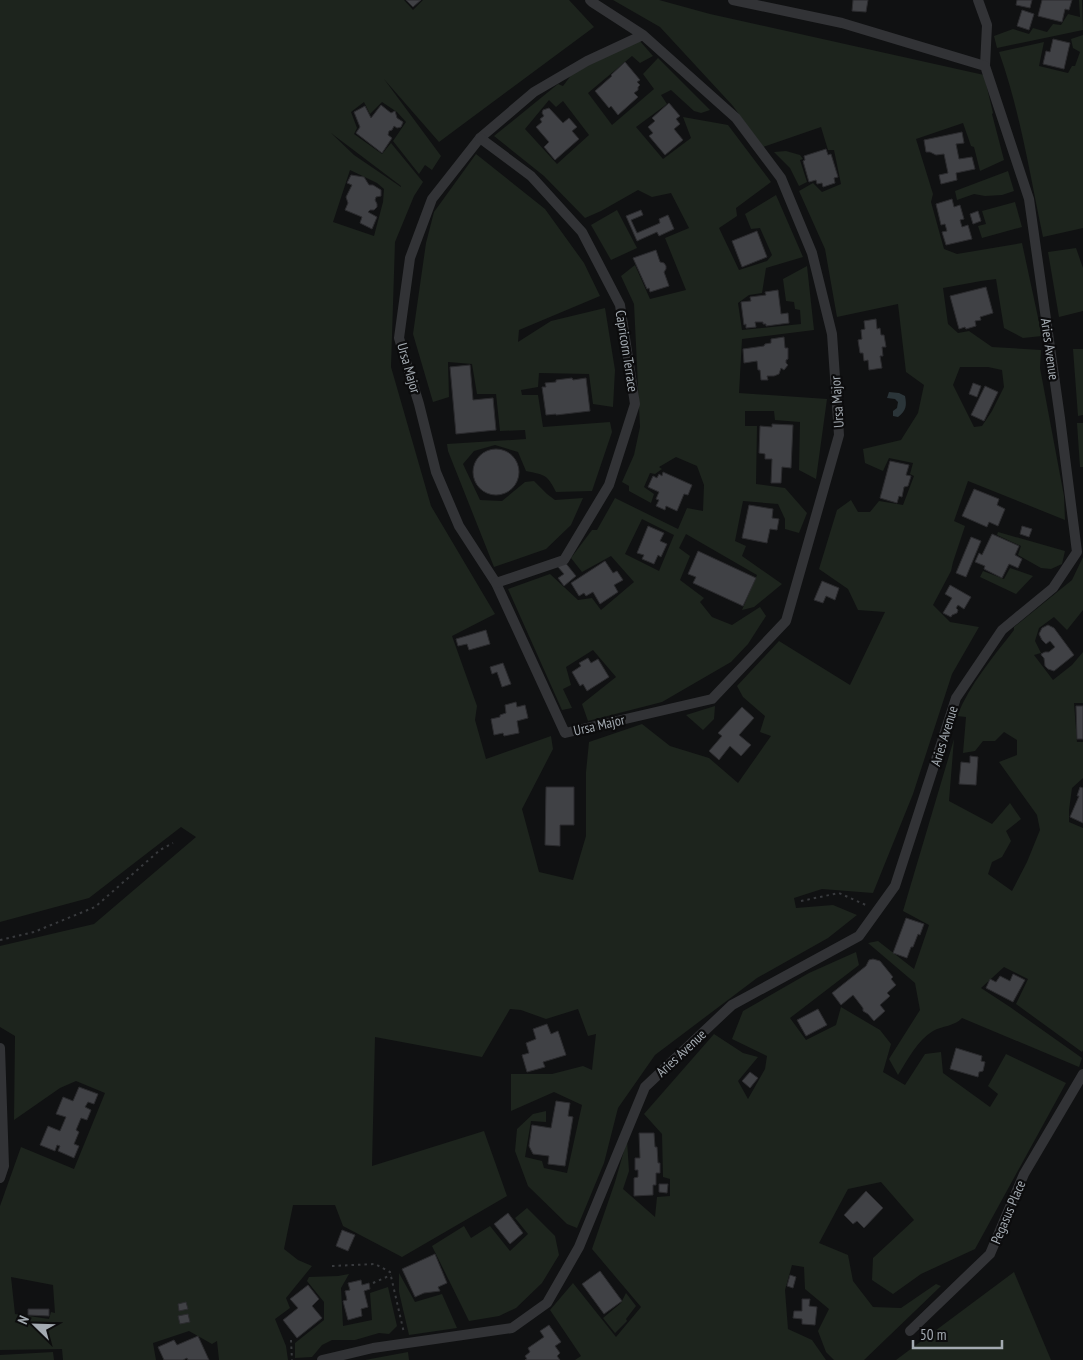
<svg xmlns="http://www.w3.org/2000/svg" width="1083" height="1360" font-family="'PT Sans Narrow',sans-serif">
	<rect width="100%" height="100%" fill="#101112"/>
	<g fill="#1d241d" fill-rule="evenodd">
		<path d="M0,0H404L413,10L423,0H569L594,27L439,142L384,79L441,156L432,170L425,165L419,174L393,141L406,122L397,112L382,102L370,114L364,102L351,112L357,128L354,134L382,154L391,143L423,182L414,196L395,242L391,367L431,506L495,614L452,636L477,706L475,720L486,759L551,736L553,749L522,809L539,872L573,880L586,836V772L589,742L642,724L670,746L709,758L738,783L771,736L760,732L765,716L743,697L737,686L779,641L850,685L885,612L858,610L848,589L819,569L837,510L851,500L858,512H870L879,501L903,505L914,476L910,474L913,463L889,458L883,471L865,463L863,449L901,440L918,413L924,385L906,372L898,304L837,317L825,249L799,191L813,183L822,192L841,184L834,150H828L821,127L763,147L733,106L660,27L613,0H659L710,14L984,75L993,113L992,114L1004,160L980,171L974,147L971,146L963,123L916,139L933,194L931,202L944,249L957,254L1022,243L1042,336L1023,338L1004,328L996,279L981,281L943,288L948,324L958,333L969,331L992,347L1041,350L1040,368L1064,496L1065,520L968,481L954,521L965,526L953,562L951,571L933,605L950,622L979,627L952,674L913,794L873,893L822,889L794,898L796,908L833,905L857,915L828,938L757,978L655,1055L618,1108L604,1163L577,1228L567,1224L528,1186L515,1151L517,1129L533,1114L546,1111V1122L531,1121L525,1157L542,1161L544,1168L567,1173L582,1105L554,1092L511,1111V1074H552L583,1066L592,1070L596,1034L588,1036L578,1009L546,1019L521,1010L510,1009L482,1057L375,1037L372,1166L484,1131L507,1196L402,1257L343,1226L335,1205H293L284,1249L298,1260L312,1266L286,1298L290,1308L275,1319L286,1346L288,1360H219L217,1341L212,1344L189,1331L153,1343L156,1360H63L62,1349L0,1350V1206L21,1147L74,1169L105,1093L76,1081L60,1088L14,1120L15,1036L0,1027V946L94,924L196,837L181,827L89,898L0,922ZM331,133L401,186V187L354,155ZM350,170L377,183L384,189L383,202L374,236L333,222ZM960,367H988L1002,370L1004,387L992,411L982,426L974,427L953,385ZM11,1277L53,1285L55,1313L51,1312L49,1319L15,1314Z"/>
		<polygon points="1079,0 1082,0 1083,30 997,48 994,36 1013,29 1029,34 1033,28 1047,32 1053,24 1061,25 1068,14 1080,17"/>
		<path d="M1083,35V228L1043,237C1030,175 1020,111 999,52L1044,42L1039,66L1068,73L1072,66H1075L1080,52L1073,48L1071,39Z"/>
		<path d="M639,40L653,56L640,63L632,56L588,93L612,125L654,89L643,74L658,58L710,110L701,113L694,111L671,90L661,95L667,104L636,127L663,159L691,138L683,117L728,125L771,182L736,208L737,216L719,228L739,270L767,261L772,255L760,228L751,229L745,214L776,195L803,257L766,268L762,293L749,295L738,303L742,330L801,324L800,310L795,309L794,302L786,301L783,279L807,266L814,330L742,339L739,393L827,399L816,479L799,470L800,422L775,420L774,411H745V426H757L756,484L785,488L807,513L799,533L785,529V519L778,504L743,501L735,541L746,546L742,556L782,584L754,607L742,610L757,575L686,534L679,548L690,556L680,580L704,598L700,602L712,617L732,625L760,607L766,616L748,644L731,662L662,702L588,721L582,704L616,677L593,650L566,667L571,685L563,689L572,708L562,710L508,589L550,574L578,600L592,598L601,610L634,582L611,556L582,572L571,558L592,530H597L615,498L678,529L687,508L703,511L704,485L697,466L676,457L659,467L662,469L655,474L650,473L644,487L654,494L651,503L629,491V486L622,482L634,455L640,427L634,304L621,276L635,265L650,299L686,290L665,238L689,228L671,193L652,197L638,190L601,211L585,218L544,176L494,136L558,84L563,86L572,74ZM549,100L556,107L563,101L589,135L557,164L525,129ZM642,519L674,535L659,571L625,554Z"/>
		<polygon points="786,151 800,155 803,159 800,160 807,182 799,186 790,168 774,152"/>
		<path d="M476,154L545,209L584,263L600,296L519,330L518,342L551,321L605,308L615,370L613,407L593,404L589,374L539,373L538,387L521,390L522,395H538L543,427L610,422L612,432L592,491L556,492C547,474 545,475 526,471L518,452L495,445L474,451L463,464L480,500L502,501L525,482L534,481L547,494L555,500L583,498L571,525L546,549L494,567L448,451L447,444L526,439L525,430L500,431L496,394H477L472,364L448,362L449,397L433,402L413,334L426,243L434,212Z"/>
		<polygon points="1008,171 1014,191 1002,195 985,196 974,194 957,200 955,191"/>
		<polygon points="1015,202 1022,227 982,238 978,226 986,224 982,211"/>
		<polygon points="617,210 637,248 611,260 591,225"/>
		<polygon points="1076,248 1083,268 1083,311 1059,317 1048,252"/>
		<polygon points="1073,349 1083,349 1083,415 1078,416"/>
		<polygon points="1077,423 1083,423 1083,467 1080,467"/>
		<polygon points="998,532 1065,551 1062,564 1051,569 1041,568 1018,555 1021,546 997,535"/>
		<path d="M1083,557V610L1067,630L1054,617L1039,628L1035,641L1041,653L1034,655L1053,680L1072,665L1083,652V703H1074L1077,742H1083V778L1072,788L1069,810V822L1083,828V1050L1082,1052L1016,1004L1028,979L1004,967L981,988L1010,1007L1082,1058L1079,1067L962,1018C955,1026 942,1026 933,1031C917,1041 908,1059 898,1075L889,1059L920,1010L915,983L868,943L878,941L914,969L929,925L903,911L954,739L949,801L992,824L1010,803L1021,819L1006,831L1011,841L1002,857L992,862L988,874L1012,891L1027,862L1040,830L1037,815L999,762L1017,755V740L1004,732L995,741H983L975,751L963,753L966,717L957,716C970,684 993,657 1014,630V627L1072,580Z"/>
		<polygon points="1010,568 1033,576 1016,594 980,577 983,571 1004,579"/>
		<polygon points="715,706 714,719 703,730 686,715"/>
		<polygon points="856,952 859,965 790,1018 806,1040 836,1025 841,1007 880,1030 891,1044 883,1072 905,1085 925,1054 941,1052 943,1073 990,1107 998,1094 988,1086 1006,1054 1066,1083 975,1249 921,1274 893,1294 872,1280 873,1258 914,1220 881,1182 848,1189 819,1243 848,1255 853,1281 873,1307 901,1308 936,1284 941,1286 864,1360 834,1360 826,1352 818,1331 829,1309 805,1289 804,1267 792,1265 785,1290 788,1329 812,1340 826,1360 575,1360 581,1356 550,1310 573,1283 616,1337 641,1307 592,1249 615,1182 627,1140 629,1171 623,1189 655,1217 657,1197 670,1196 670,1179 663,1177 662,1134 644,1114 714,1034 743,1053 758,1057 738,1081 748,1099 765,1069 767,1056 732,1039 743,1011 809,973"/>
		<polygon points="527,1208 555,1236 559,1255 542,1283 516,1308 499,1316 469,1321 432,1246 464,1226 471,1238 490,1226 510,1251 528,1234 515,1218"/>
		<polygon points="1014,1272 1051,1360 896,1360"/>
		<polygon points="399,1273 415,1302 442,1294 457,1328 409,1335 399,1292"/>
		<polygon points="349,1274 341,1288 343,1326 372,1320 370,1293 388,1287 397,1326 389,1334 379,1333 355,1340 332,1340 322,1345 312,1357 295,1358 295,1343 324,1320 324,1302 307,1281 309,1277 338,1276"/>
		<polygon points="626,1293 636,1306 626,1319 627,1321 615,1333 603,1318 621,1303"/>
		<polygon points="53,1352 54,1360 0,1360 0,1355"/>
		<polygon points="408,1352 409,1360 365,1360"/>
	</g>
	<path fill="#2b3539" d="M889,392L899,393L905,396C907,406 906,411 898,417L893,416V411L897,408L898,402L895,399L887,398Z"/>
	<g fill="#404145" stroke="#2b2b2e">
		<polygon points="406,0 421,0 413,7"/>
		<polygon points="853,0 868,0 866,12 852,11"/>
		<polygon points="1017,0 1032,0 1030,8 1016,5"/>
		<polygon points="1042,0 1072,0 1069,10 1065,9 1062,22 1038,16"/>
		<polygon points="1022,10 1034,14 1029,30 1017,26"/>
		<polygon points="1053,39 1070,43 1064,69 1043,64 1046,51 1050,52"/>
		<polygon points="625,62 640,80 637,82 640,85 638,87 638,90 634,93 638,97 618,115 611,106 609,108 595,91 612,76 611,75"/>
		<polygon points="669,103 680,116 676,119 680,124 674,129 683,140 665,155 649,136 653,133 648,127 655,121 652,118"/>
		<polygon points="381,105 391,113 395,111 397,118 403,122 401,127 397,128 394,126 392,130 389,131 388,135 392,138 382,153 356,133 360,127 354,112 365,106 371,118"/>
		<polygon points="549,108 563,123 569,118 577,127 572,131 579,139 555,160 544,147 549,142 536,127 542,122 540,119 544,116 542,113 543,110"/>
		<polygon points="962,132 964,143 956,144 959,159 972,157 975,169 956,173 957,180 941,184 939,175 948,173 944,154 936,155 930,152 926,152 924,140"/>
		<polygon points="826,149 828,155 831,154 838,177 834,178 835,183 823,187 822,183 817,184 816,180 809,182 803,161 805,160 804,156"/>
		<polygon points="351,175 364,177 369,185 373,185 381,190 381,196 376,197 375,200 377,204 377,207 374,210 370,210 368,212 377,217 372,229 360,223 362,217 345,210 348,203 346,197 352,185 347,183"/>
		<polygon points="952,199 954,207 960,205 964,219 960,220 962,227 968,225 972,239 946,245 942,232 947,231 945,224 941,225 936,204"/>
		<polygon points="641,210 643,215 631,220 637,233 660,223 659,219 668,215 674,229 659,236 657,232 637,241 626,216"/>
		<polygon points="978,211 981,221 973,224 970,214"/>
		<polygon points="757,231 767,257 742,267 732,241"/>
		<polygon points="656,250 660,262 664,263 666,266 666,269 664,272 669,286 650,292 649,288 647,289 633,258"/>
		<polygon points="986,287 993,313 980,317 981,320 975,321 976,326 966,329 965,327 959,329 950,296"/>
		<polygon points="778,290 781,314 788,313 789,323 766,326 766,324 763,324 763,322 755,322 756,327 746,328 746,324 744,325 741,302 751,301 750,297 766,295 765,292"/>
		<polygon points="876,319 877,329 880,328 881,335 884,335 886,347 882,347 883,356 880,356 882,368 869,370 868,360 864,361 863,353 860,353 858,340 862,339 861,330 865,329 864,321"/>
		<polygon points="784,337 785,348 788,348 788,359 786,360 786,363 788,365 784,370 781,368 779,374 774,376 767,376 768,380 761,380 760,370 758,370 757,361 744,363 743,349 764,346 765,344 771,343 771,339"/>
		<polygon points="470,365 473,400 493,398 496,430 456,434 450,367"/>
		<polygon points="572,378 573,380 586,378 590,411 556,415 556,414 546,415 542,387 546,387 545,383 556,382 556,380"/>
		<polygon points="973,383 981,386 977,397 969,394"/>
		<polygon points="985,386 998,392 984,421 971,415"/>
		<polygon points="772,424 793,425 791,468 782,467 781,483 771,483 772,459 765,459 765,454 759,453 760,426 772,427"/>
		<circle cx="496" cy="472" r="23"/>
		<polygon points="890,461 909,465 906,475 911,476 908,486 904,487 902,497 899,496 897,503 880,498"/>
		<polygon points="663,472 692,485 688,495 684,494 677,511 666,506 665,510 656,506 659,500 656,499 659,492 648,487 653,476 657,478 659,474 662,476"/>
		<polygon points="974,489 999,499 997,505 1005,509 998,526 989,522 987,527 962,516"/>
		<polygon points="749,505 773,509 772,518 779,519 777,530 770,529 767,543 742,538"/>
		<polygon points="648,526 664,533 660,541 667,544 661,557 658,555 654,564 642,559 644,555 637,553"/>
		<polygon points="1022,526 1032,529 1029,537 1020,534"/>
		<polygon points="992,534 1019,546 1015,555 1022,559 1018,568 1009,564 1002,578 984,569 985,566 975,562 979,553 982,555"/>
		<polygon points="971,537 981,541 966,577 956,573"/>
		<polygon points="698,551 756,578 743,606 693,583 696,577 688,574"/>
		<polygon points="564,561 576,576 564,586 558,578 564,574 558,567"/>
		<polygon points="605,561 613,573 617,571 623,580 614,585 618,592 600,604 593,592 586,596 584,593 579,596 571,583"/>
		<polygon points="822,581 839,588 835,600 826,596 823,603 814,600"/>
		<polygon points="950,585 971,597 964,609 958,605 956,608 958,610 957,613 952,615 951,617 943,613 952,598 945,594"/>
		<polygon points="1048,625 1054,628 1074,655 1054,671 1048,669 1045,666 1044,658 1042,656 1041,654 1045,652 1049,652 1055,647 1050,641 1046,644 1042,640 1039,634 1042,628"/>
		<polygon points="486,630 490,644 469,650 467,644 458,646 456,639"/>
		<polygon points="588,658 591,663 598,659 609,677 587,691 583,684 580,686 572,672 581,666 579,663"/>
		<polygon points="503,663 511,684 502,687 497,672 492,674 490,667"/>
		<polygon points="516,702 517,707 525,705 528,718 517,721 519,733 504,736 503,733 494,735 491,719 500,717 500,715 506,713 505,705"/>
		<polygon points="1076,706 1083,706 1083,739 1077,739"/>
		<polygon points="742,707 754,718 739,735 751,745 741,756 730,746 719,760 709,751 722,736 718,733"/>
		<polygon points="970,756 978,757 976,785 959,784 961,762 970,763"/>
		<polygon points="546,787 574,787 574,825 560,825 560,846 545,845"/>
		<polygon points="1080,787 1083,788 1083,823 1070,817 1079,796 1077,796"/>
		<polygon points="906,918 924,924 920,935 918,934 913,947 911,947 907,958 893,953"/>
		<polygon points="873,959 880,961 893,977 891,979 896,985 887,993 890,996 880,1005 885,1011 874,1021 868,1014 863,1011 863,1008 853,995 841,1005 832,993 866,966 869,960"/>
		<polygon points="1013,974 1025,980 1013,1002 986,988 990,979 996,982 1000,976 1010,981"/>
		<polygon points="818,1009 827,1025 806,1036 797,1020"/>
		<polygon points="547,1024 551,1034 558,1031 566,1055 543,1062 545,1067 527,1072 522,1055 529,1053 526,1043 536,1039 533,1029"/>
		<polygon points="956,1048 982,1056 981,1061 985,1062 983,1071 979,1072 978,1077 950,1069"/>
		<polygon points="750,1072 758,1078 750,1088 742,1081"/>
		<polygon points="79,1087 98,1094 94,1104 88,1102 85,1107 91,1110 87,1120 81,1118 76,1130 79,1132 74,1144 79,1146 74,1158 58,1151 60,1146 57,1145 55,1151 40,1145 48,1126 60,1131 66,1117 56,1114 63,1097 73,1101"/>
		<polygon points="556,1101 570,1103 568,1116 573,1117 565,1166 548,1164 549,1156 533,1154 529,1146 532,1125 551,1128"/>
		<polygon points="639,1133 654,1133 655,1147 657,1147 658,1163 660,1163 660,1173 656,1173 656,1185 653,1185 653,1195 634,1196 634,1178 638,1177 638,1170 635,1170 635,1158 640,1158"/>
		<polygon points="659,1184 668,1184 667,1193 659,1192"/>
		<polygon points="866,1191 883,1208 864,1228 857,1221 853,1224 844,1215"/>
		<polygon points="508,1213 523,1233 510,1244 494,1224"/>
		<polygon points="342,1230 355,1235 348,1251 336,1246"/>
		<polygon points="435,1254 447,1283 438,1287 440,1291 424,1293 415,1297 402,1269"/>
		<polygon points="600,1271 622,1301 604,1314 582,1284"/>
		<polygon points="790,1275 796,1277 793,1288 787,1286"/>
		<polygon points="361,1280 362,1285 369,1283 370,1289 364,1291 368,1307 361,1309 362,1316 348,1320 343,1301 347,1300 345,1291 350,1290 348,1283"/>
		<polygon points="308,1285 319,1299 312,1306 322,1318 297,1338 283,1320 298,1308 290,1299"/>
		<polygon points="802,1299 810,1299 809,1306 817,1307 815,1325 802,1324 802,1319 793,1318 794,1311 802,1311"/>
		<polygon points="186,1302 188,1309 179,1311 178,1304"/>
		<polygon points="28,1309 49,1309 49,1316 28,1315"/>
		<polygon points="188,1314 190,1322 180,1324 178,1316"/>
		<polygon points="549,1325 561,1342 555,1346 560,1353 557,1356 560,1360 525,1360 527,1359 525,1356 530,1352 528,1348 544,1337 540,1331"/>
		<polygon points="198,1336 209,1360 188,1360 187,1358 183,1360 164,1360 158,1347 174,1340 177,1345"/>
	</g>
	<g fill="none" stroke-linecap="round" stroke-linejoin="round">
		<g stroke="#383a3d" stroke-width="2" stroke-dasharray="2.5 4" stroke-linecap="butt">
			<polyline points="801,901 839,893 868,906"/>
			<polyline points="0,940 34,932 95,907 160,850 173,843"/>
			<polyline points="332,1266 375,1264 390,1272 404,1333"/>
			<polyline points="373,1283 391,1275"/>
			<polyline points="291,1340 292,1360"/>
		</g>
		<g stroke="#323336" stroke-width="10">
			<polyline points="590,0 592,2 643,35 736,118 781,178 812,253 832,334 839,435 786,621 712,699 565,733 496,583 459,526 436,472 419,404 399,338 410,258 432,199 480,138 534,92 587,61 643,35"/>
			<polyline points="978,0 987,25 985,66"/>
			<polyline points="480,138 531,176 582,232 620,305 635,404 609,485 564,560 496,583"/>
			<polyline points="0,1048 4,1166 0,1178"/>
			<polyline points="910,1331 990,1254 1024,1174 1083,1074"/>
			<polyline points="322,1360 373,1348 512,1328 547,1303 579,1247 645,1087 732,1005 859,936 895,886 956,698 1002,630 1053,588 1077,552 1060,418 1029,199 985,66 842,23 733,0"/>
		</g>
	</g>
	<g text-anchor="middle" stroke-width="4.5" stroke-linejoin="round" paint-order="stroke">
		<g font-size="14" fill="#a3aab1" stroke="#0c0c0d">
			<text transform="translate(1050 349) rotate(82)" y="5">Aries Avenue</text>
			<text transform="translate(627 351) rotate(81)" y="5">Capricorn Terrace</text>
			<text transform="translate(409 368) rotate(74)" y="5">Ursa Major</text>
			<text transform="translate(837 402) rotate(-94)" y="5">Ursa Major</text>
			<text transform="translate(599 725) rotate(-13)" y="5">Ursa Major</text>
			<text transform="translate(944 736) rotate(-73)" y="5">Aries Avenue</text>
			<text transform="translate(681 1053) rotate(-43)" y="5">Aries Avenue</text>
			<text transform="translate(1008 1212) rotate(-67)" y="5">Pegasus Place</text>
		</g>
	</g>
	<g transform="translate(35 1325) rotate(293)" stroke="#0c0c0d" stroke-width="4" paint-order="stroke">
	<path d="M0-4L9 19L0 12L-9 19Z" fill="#a3aab1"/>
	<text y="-8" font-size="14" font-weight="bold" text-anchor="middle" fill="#a3aab1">N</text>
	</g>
	<path d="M913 1340v8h89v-8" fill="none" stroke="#a3aab1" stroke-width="2.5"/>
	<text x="920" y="1340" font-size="15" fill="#a3aab1" stroke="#0c0c0d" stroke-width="4" paint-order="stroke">50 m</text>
</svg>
